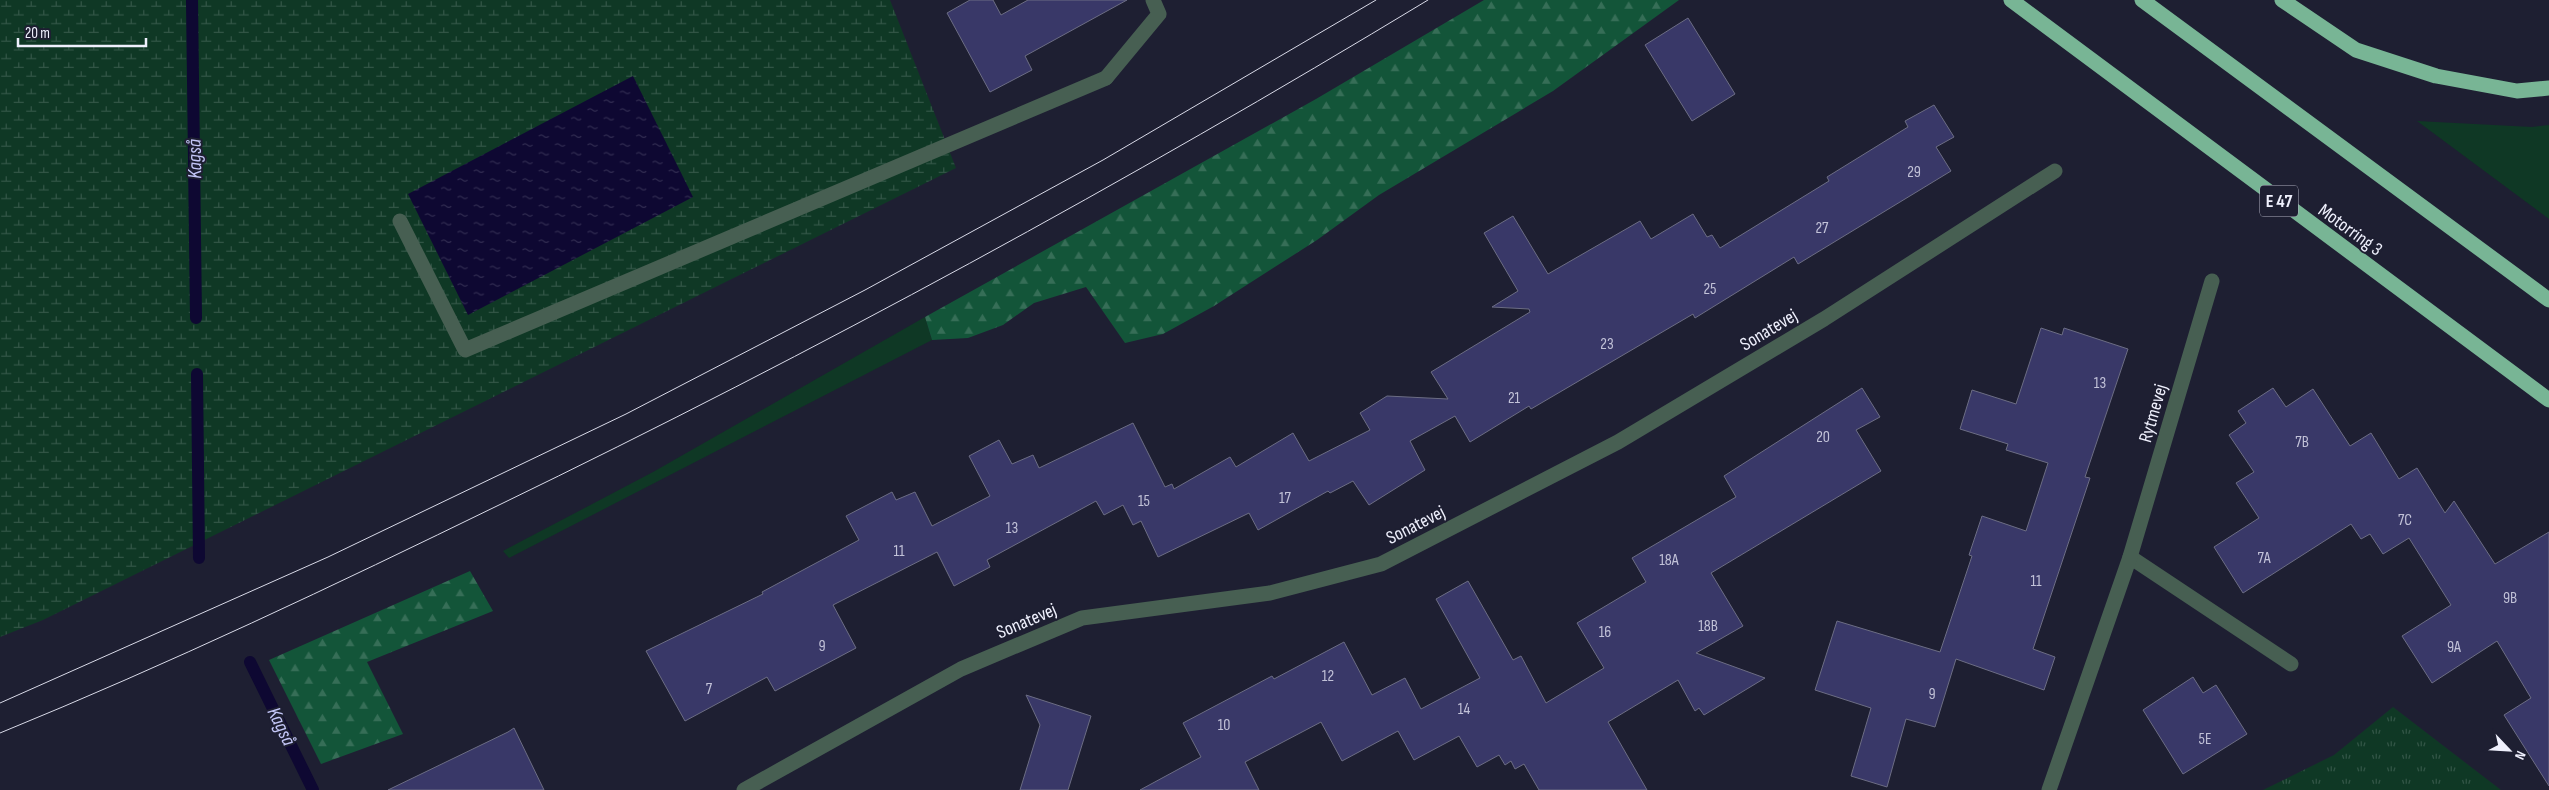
<svg xmlns="http://www.w3.org/2000/svg" width="2549" height="790" font-family="'Sofia Sans Condensed',sans-serif">
	<defs>
		<pattern id="forest-firs" width="22" height="20" patternUnits="userSpaceOnUse" patternTransform="scale(1.25)"><rect width="22" height="20" fill="#135539"/><path d="M5 1l3.5 6h-7zM16 11l3.5 6h-7z" fill="#366e57"/></pattern>
		<pattern id="wetland-marsh" width="20" height="14" patternUnits="userSpaceOnUse" patternTransform="scale(1.25)"><rect width="20" height="14" fill="#0f3825"/><path d="M1 5h8M5 5V1M11 12h8M15 12V8" fill="none" stroke="#325546"/></pattern>
		<pattern id="park-tufts" width="24" height="20" patternUnits="userSpaceOnUse" patternTransform="scale(1.25)"><rect width="24" height="20" fill="#0f3825"/><path d="M3 7l-1-3M5 7V3M7 7l1-3M15 17l-1-3M17 17v-4M19 17l1-3" fill="none" stroke="#325546"/></pattern>
		<pattern id="water-ripples" width="26" height="14" patternUnits="userSpaceOnUse" patternTransform="scale(1.25)"><rect width="26" height="14" fill="#0e0832"/><path d="M2 4q2-2 4 0t4 0M15 11q2-2 4 0t4 0" fill="none" stroke="#312c51"/></pattern>
	</defs>
	<rect width="100%" height="100%" fill="#1e1f32"/>
	<g fill="#0f3825">
		<polygon points="2417,121 2532,127 2549,125 2549,219"/>
		<polygon points="925,317 932,340 509,558 503,551 653,472"/>
	</g>
	<g fill="url(#forest-firs)">
		<polygon points="1484,0 1679,0 1553,91 1379,195 1317,240 1214,306 1163,334 1125,343 1086,287 1034,303 1003,325 968,338 932,340 925,317 1316,99"/>
		<polygon points="470,571 493,611 367,662 403,734 321,764 269,660"/>
	</g>
	<polygon fill="url(#wetland-marsh)" points="0,0 890,0 956,168 43,620 0,637"/>
	<polygon fill="url(#park-tufts)" points="2393,707 2501,790 2263,790 2334,755"/>
	<polygon fill="url(#water-ripples)" points="633,76 693,197 468,315 408,194"/>
	<g fill="none" stroke-linecap="round" stroke-linejoin="round">
		<g stroke="#0e0832" stroke-width="12">
			<polyline points="192,0 196,318"/>
			<polyline points="197,374 199,558"/>
			<polyline points="250,662 313,790"/>
		</g>
	</g>
	<g fill="#393868" stroke="#6c6d84">
		<polygon points="970,0 993,0 1001,15 1028,0 1127,0 1025,56 1032,70 990,92 947,13"/>
		<polygon points="1688,18 1735,94 1692,121 1645,45"/>
		<polygon points="1934,105 1954,137 1936,147 1951,171 1798,264 1794,257 1695,318 1693,314 1531,409 1529,406 1470,442 1455,416 1410,441 1425,470 1369,505 1353,481 1330,493 1328,491 1258,530 1249,513 1158,557 1141,521 1133,525 1123,505 1104,515 1096,501 987,560 990,567 954,586 937,552 833,605 856,648 775,691 767,677 685,721 646,651 763,594 762,592 859,540 846,516 892,492 896,500 915,492 932,526 990,496 969,456 999,440 1012,464 1033,455 1039,468 1133,423 1165,487 1172,484 1174,489 1230,457 1236,467 1293,433 1309,461 1370,430 1360,413 1387,396 1448,399 1431,372 1530,312 1529,309 1492,307 1518,291 1484,233 1513,216 1548,274 1640,221 1651,239 1693,214 1707,237 1712,235 1720,248 1829,181 1827,177 1908,127 1905,121"/>
		<polygon points="2041,328 2062,335 2064,328 2128,349 2085,477 2090,478 2033,649 2055,657 2044,690 1956,659 1935,727 1906,719 1887,787 1851,776 1871,708 1815,690 1837,621 1940,652 1972,556 1969,555 1982,516 2026,531 2048,463 2006,450 2008,444 1960,429 1972,390 2016,404"/>
		<polygon points="1862,388 1880,417 1856,430 1881,471 1711,573 1743,626 1696,653 1765,678 1704,715 1699,708 1695,711 1678,680 1608,722 1647,790 1539,790 1524,764 1515,769 1511,761 1505,765 1499,755 1477,767 1459,736 1414,760 1398,731 1342,761 1321,722 1245,762 1259,790 1140,790 1201,757 1183,723 1272,676 1274,679 1344,642 1372,695 1405,678 1421,709 1480,678 1436,599 1468,581 1513,660 1521,656 1546,703 1604,668 1577,623 1646,582 1632,558 1736,497 1724,476"/>
		<polygon points="2273,388 2286,407 2313,389 2350,446 2371,433 2399,479 2417,468 2445,513 2454,501 2495,564 2549,532 2549,786 2504,715 2531,698 2497,641 2432,683 2402,636 2451,605 2409,538 2383,554 2370,534 2361,539 2351,524 2243,593 2214,547 2259,518 2236,483 2254,472 2229,435 2246,423 2238,411"/>
		<polygon points="2193,677 2203,693 2216,685 2247,734 2183,774 2143,710"/>
		<polygon points="1026,695 1091,716 1068,790 1020,790 1040,725"/>
		<polygon points="514,728 544,790 388,790 508,732"/>
	</g>
	<g fill="none" stroke-linecap="round" stroke-linejoin="round">
		<polyline stroke="#475f52" stroke-width="15" points="400,221 465,350 1106,78"/>
		<g stroke="#475f52" stroke-width="15">
			<polyline points="1106,78 1159,14 1153,0"/>
			<polyline points="2130,557 2291,664"/>
			<polyline points="744,790 961,669 1082,618 1270,593 1381,564 1618,442 1824,319 2055,171"/>
			<polyline points="2049,790 2130,557 2212,281"/>
		</g>
		<g stroke="#78b595" stroke-width="15">
			<polyline points="2011,0 2549,400"/>
			<polyline points="2142,0 2549,300"/>
			<polyline points="2282,0 2356,50 2436,76 2517,91 2549,88"/>
		</g>
		<g stroke="#d9dae8" stroke-width="1">
			<polyline points="0,703 328,557 626,414 865,290 1103,160 1376,0"/>
			<path d="M0,733C169,664 335,585 499,505C817,351 1126,183 1428,0"/>
		</g>
	</g>
	<g text-anchor="middle" stroke-width="4" stroke-linejoin="round" paint-order="stroke">
		<g font-size="16" fill="#c2c2d8">
			<text x="1914" y="177">29</text>
			<text x="1822" y="233">27</text>
			<text x="1710" y="294">25</text>
			<text x="1607" y="349">23</text>
			<text x="2100" y="388">13</text>
			<text x="1514" y="403">21</text>
			<text x="1823" y="442">20</text>
			<text x="2302" y="447">7B</text>
			<text x="1285" y="503">17</text>
			<text x="1144" y="506">15</text>
			<text x="2405" y="525">7C</text>
			<text x="1012" y="533">13</text>
			<text x="899" y="556">11</text>
			<text x="2264" y="563">7A</text>
			<text x="1669" y="565">18A</text>
			<text x="2036" y="586">11</text>
			<text x="2510" y="603">9B</text>
			<text x="1708" y="631">18B</text>
			<text x="1605" y="637">16</text>
			<text x="822" y="651">9</text>
			<text x="2454" y="652">9A</text>
			<text x="1328" y="681">12</text>
			<text x="709" y="694">7</text>
			<text x="1932" y="699">9</text>
			<text x="1464" y="714">14</text>
			<text x="1224" y="730">10</text>
			<text x="2205" y="744">5E</text>
		</g>
		<rect fill="#1e1f32" stroke="#b0b1c0" stroke-width="1" x="2260" y="185.5" width="38" height="31" rx="4"/>
		<g font-size="18" font-weight="bold" fill="#eff0fd">
			<text x="2279" y="207">E 47</text>
		</g>
		<g font-size="19" fill="#eff0fd" stroke="#1e1f32">
			<text transform="translate(2351 229) rotate(36)" y="7">Motorring 3</text>
			<text transform="translate(1768 329) rotate(-31)" y="7">Sonatevej</text>
			<text transform="translate(2152 413) rotate(-74)" y="7">Rytmevej</text>
			<text transform="translate(1415 524) rotate(-27)" y="7">Sonatevej</text>
			<text transform="translate(1026 620) rotate(-23)" y="7">Sonatevej</text>
		</g>
		<g font-size="20" font-style="italic" fill="#c3c6f6" stroke="#1e1f32">
			<text transform="translate(194 159) rotate(-91)" y="7">Kagså</text>
			<text transform="translate(282 726) rotate(64)" y="7">Kagså</text>
		</g>
	</g>
	<g transform="translate(2509 750) rotate(115)" stroke="#1e1f32" stroke-width="4" paint-order="stroke">
	<path d="M0-4L9 19L0 12L-9 19Z" fill="#eff0fd"/>
	<text y="-8" font-size="14" font-weight="bold" text-anchor="middle" fill="#eff0fd">N</text>
	</g>
	<path d="M18 38v8h128v-8" fill="none" stroke="#eff0fd" stroke-width="2.5"/>
	<text x="25" y="38" font-size="15" fill="#eff0fd" stroke="#1e1f32" stroke-width="4" paint-order="stroke">20 m</text>
</svg>
